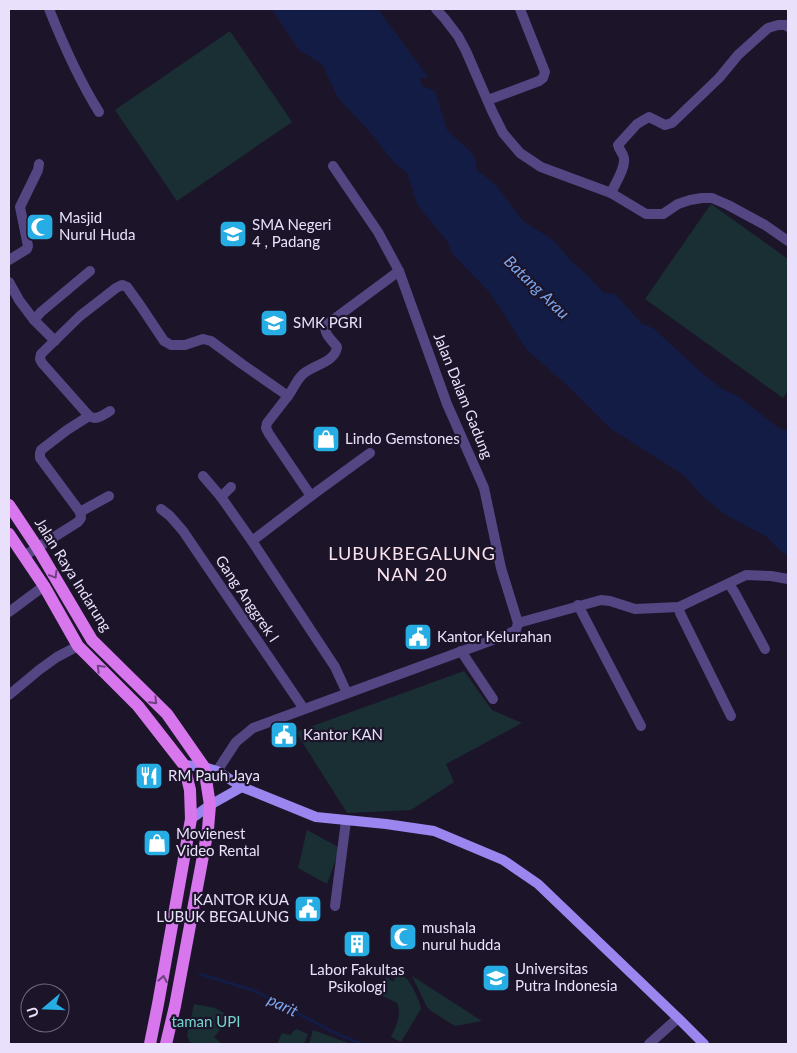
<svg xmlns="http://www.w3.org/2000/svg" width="797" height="1053" font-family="Lato,sans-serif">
	<rect width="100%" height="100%" fill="#1c152a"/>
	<g fill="#192f33">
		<polygon points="230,31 292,122 177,201 115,110"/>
		<polygon points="711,204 788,259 788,390 783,398 645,299"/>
		<polygon points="464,671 492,710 522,723 446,764 454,782 411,810 347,813 296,732"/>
		<polygon points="307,830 340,848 327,884 298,868"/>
		<path d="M398,972L408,980L414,990L419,1001L421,1009L401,1042L391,1037C396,1026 402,1016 397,1003L379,994L386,977L393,982Z"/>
		<polygon points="412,976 482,1021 455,1026 431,1011 427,1007"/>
		<polygon points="194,1004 215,1008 229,1016 229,1027 224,1025 214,1037 222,1044 193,1044 190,1042 187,1036"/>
		<polygon points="296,1029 308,1034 304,1044 277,1044 282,1033 290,1035"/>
		<polygon points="313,1030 351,1044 309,1044"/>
	</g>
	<polygon fill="#131c45" points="270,9 378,9 425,73 427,78 420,78 422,86 435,91 447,130 474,155 477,170 496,185 522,220 554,241 575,265 581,269 604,293 615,294 642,324 653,328 703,374 722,389 739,397 780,429 788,431 788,555 779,550 767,537 726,515 702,496 684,475 611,429 568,386 526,349 491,294 451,252 448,242 418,206 407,173 393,161 371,133 338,98 322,64 299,50 273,11"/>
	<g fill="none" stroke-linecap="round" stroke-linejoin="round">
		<polyline stroke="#131c45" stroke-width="3" points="200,974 255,991 337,1034 362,1044"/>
		<g stroke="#534683" stroke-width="10">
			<path d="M49,9C63,44 79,80 99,112"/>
			<polyline points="436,9 445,19 458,36 466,51 492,111 503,133 520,153 541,167 611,193 646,214 663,214 678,204 690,200 702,198 712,198 728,205 765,225 788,241"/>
			<polyline points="488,100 539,81 543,78 545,72 520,9"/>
			<path d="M611,193C615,184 625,169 624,159C624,154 619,150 618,145L637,124L649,117L665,125L672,123L719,78L738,55L768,28L778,25H786L788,27"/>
			<polyline points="9,260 27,249 28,246 20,207 38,170 39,164"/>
			<polyline points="9,282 19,300 34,320 55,341"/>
			<polyline points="34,320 41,312 90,271"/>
			<path d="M288,396C293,389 297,380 302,375C312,365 335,363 337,347C332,340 323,334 326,325L399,271"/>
			<path d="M110,411C103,415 96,421 89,416L42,363L40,359L41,354L80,316L116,288L122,285L127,287L140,305L164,341L171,345H185L203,339L211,341L242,364L288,396L267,423L266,428L269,434L311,496"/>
			<polyline points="89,416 67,430 41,450 40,453 40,458 80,512 109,496"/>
			<polyline points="203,476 221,497"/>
			<polyline points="231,487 221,497 252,541 335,667 347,693"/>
			<polyline points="161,509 170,516 183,531 304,709"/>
			<polyline points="252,541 311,496 370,453"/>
			<polyline points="24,556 78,522 81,518 80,512"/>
			<polyline points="729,584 735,593 765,649"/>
			<polyline points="578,605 641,726"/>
			<polyline points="679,607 680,613 731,716"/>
			<polyline points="9,612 44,586"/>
			<polyline points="518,623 601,600 610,601 635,609 679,607 746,575 771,576 788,579"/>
			<polyline points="461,651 493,699"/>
			<polyline points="9,695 39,670 57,657 78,646"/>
			<polyline points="217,771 236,742 253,728 506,635 516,630 518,623 501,568 484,488 447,404 399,271 378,232 333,166"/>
			<polyline points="335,906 346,821"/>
			<polyline points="649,1044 678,1018"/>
		</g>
		<g stroke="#9b85ef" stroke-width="10">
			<polyline points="184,765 204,767 217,771 242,787 316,817 386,824 434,831 503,860 538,884 678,1018 704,1044"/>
			<polyline points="191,819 210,805 242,787"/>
		</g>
		<g stroke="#d776ed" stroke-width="12">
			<polyline points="9,505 37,547 92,640 167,714 204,767 210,805 208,829 175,1006 166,1044"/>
			<polyline points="9,534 44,586 78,646 138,706 184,765 190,790 191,819 158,1004 150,1044"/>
		</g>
	</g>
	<defs><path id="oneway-chevron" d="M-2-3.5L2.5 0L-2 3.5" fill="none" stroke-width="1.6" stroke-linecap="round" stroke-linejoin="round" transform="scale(1.25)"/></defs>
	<g stroke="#704182">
		<use href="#oneway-chevron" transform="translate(54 575) rotate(59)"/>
		<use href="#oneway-chevron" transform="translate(100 668) rotate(-135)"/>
		<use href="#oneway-chevron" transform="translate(154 701) rotate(45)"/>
		<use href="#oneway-chevron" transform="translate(163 979) rotate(-80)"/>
	</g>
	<defs>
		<symbol id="mosque-square" viewBox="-11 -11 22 22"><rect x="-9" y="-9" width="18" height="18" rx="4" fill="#26ade3" stroke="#1c152a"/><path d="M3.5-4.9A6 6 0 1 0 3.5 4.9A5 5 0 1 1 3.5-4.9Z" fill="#fff"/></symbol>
		<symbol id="school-square" viewBox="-11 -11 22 22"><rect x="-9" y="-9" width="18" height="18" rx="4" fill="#26ade3" stroke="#1c152a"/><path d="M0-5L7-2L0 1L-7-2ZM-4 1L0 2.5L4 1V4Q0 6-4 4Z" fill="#fff"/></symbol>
		<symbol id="shop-square" viewBox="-11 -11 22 22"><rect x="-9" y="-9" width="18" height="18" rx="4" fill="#26ade3" stroke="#1c152a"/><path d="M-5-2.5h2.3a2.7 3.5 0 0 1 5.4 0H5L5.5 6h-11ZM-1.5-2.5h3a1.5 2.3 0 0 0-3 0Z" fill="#fff"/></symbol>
		<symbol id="civic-square" viewBox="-11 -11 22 22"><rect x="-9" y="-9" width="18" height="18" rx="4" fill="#26ade3" stroke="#1c152a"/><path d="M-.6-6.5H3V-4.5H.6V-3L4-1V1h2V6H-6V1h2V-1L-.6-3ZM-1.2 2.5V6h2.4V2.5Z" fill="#fff"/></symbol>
		<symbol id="restaurant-square" viewBox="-11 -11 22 22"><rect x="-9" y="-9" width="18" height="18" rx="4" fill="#26ade3" stroke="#1c152a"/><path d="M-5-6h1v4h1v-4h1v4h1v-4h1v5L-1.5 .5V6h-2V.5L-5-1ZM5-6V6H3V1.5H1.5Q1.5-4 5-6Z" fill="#fff"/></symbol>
		<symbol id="building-square" viewBox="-11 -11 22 22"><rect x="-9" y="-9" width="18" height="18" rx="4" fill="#26ade3" stroke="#1c152a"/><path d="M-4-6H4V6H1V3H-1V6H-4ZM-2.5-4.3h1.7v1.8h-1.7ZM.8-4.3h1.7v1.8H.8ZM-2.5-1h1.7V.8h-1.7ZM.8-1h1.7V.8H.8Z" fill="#fff"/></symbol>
		<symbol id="university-square" viewBox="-11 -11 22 22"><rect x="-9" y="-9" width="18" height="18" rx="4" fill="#26ade3" stroke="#1c152a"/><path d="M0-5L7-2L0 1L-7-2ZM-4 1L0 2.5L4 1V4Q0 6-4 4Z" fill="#fff"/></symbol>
	</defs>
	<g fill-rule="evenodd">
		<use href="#mosque-square" x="24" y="211" width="32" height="32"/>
		<use href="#school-square" x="217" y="218" width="32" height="32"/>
		<use href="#school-square" x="258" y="307" width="32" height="32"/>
		<use href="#shop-square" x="310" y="423" width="32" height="32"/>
		<use href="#civic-square" x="402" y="621" width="32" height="32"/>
		<use href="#civic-square" x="268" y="719" width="32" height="32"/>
		<use href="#restaurant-square" x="133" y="760" width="32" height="32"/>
		<use href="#shop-square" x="141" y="827" width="32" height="32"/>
		<use href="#civic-square" x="292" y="893" width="32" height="32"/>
		<use href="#mosque-square" x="387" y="921" width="32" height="32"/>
		<use href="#building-square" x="341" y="928" width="32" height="32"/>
		<use href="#university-square" x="480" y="962" width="32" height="32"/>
	</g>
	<g text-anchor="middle" stroke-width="4.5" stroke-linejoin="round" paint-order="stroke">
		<g font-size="15" fill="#e9e1fb" stroke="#1c152a" text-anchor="start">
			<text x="59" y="223">Masjid<tspan x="59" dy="17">Nurul Huda</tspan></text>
			<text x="252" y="230">SMA Negeri<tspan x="252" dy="17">4 , Padang</tspan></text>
			<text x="293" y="328">SMK PGRI</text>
			<text x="345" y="444">Lindo Gemstones</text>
			<text x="437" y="642">Kantor Kelurahan</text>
			<text x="303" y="740">Kantor KAN</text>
			<text x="168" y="781">RM Pauh Jaya</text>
			<text x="176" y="839">Movienest<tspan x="176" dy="17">Video Rental</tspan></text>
			<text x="289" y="905" text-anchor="end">KANTOR KUA<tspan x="289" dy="17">LUBUK BEGALUNG</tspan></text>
			<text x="422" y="933">mushala<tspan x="422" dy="17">nurul hudda</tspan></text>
			<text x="515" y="974">Universitas<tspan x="515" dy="17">Putra Indonesia</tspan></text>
			<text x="357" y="975" text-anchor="middle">Labor Fakultas<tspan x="357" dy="17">Psikologi</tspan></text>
		</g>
		<g font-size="15" fill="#e9e1fb" stroke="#1c152a">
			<text transform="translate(463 396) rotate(68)" y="5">Jalan Dalam Gadung</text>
			<text transform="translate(73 575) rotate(58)" y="5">Jalan Raya Indarung</text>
			<text transform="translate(247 599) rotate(56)" y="5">Gang Anggrek I</text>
		</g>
		<g font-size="15" fill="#75d3cd" stroke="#1c152a">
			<text x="206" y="1027">taman UPI</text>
		</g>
		<g font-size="16" font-style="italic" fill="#7da5ee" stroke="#1c152a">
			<text transform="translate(537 287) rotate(44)" y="6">Batang Arau</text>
			<text transform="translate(283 1005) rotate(26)" y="6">parit</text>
		</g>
		<g font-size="18" letter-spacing="1" fill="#fbe3ee" stroke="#1c152a">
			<text x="412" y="560">LUBUKBEGALUNG<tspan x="412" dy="21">NAN 20</tspan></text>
		</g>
	</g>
	<rect width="797" height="1053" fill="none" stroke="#e9e1fb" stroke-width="20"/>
	<g transform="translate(45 1008) rotate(251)"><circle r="24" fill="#1c152a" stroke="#6e677e"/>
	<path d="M0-4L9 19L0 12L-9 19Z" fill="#26ade3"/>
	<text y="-8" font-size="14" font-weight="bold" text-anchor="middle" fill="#e9e1fb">U</text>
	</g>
</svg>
